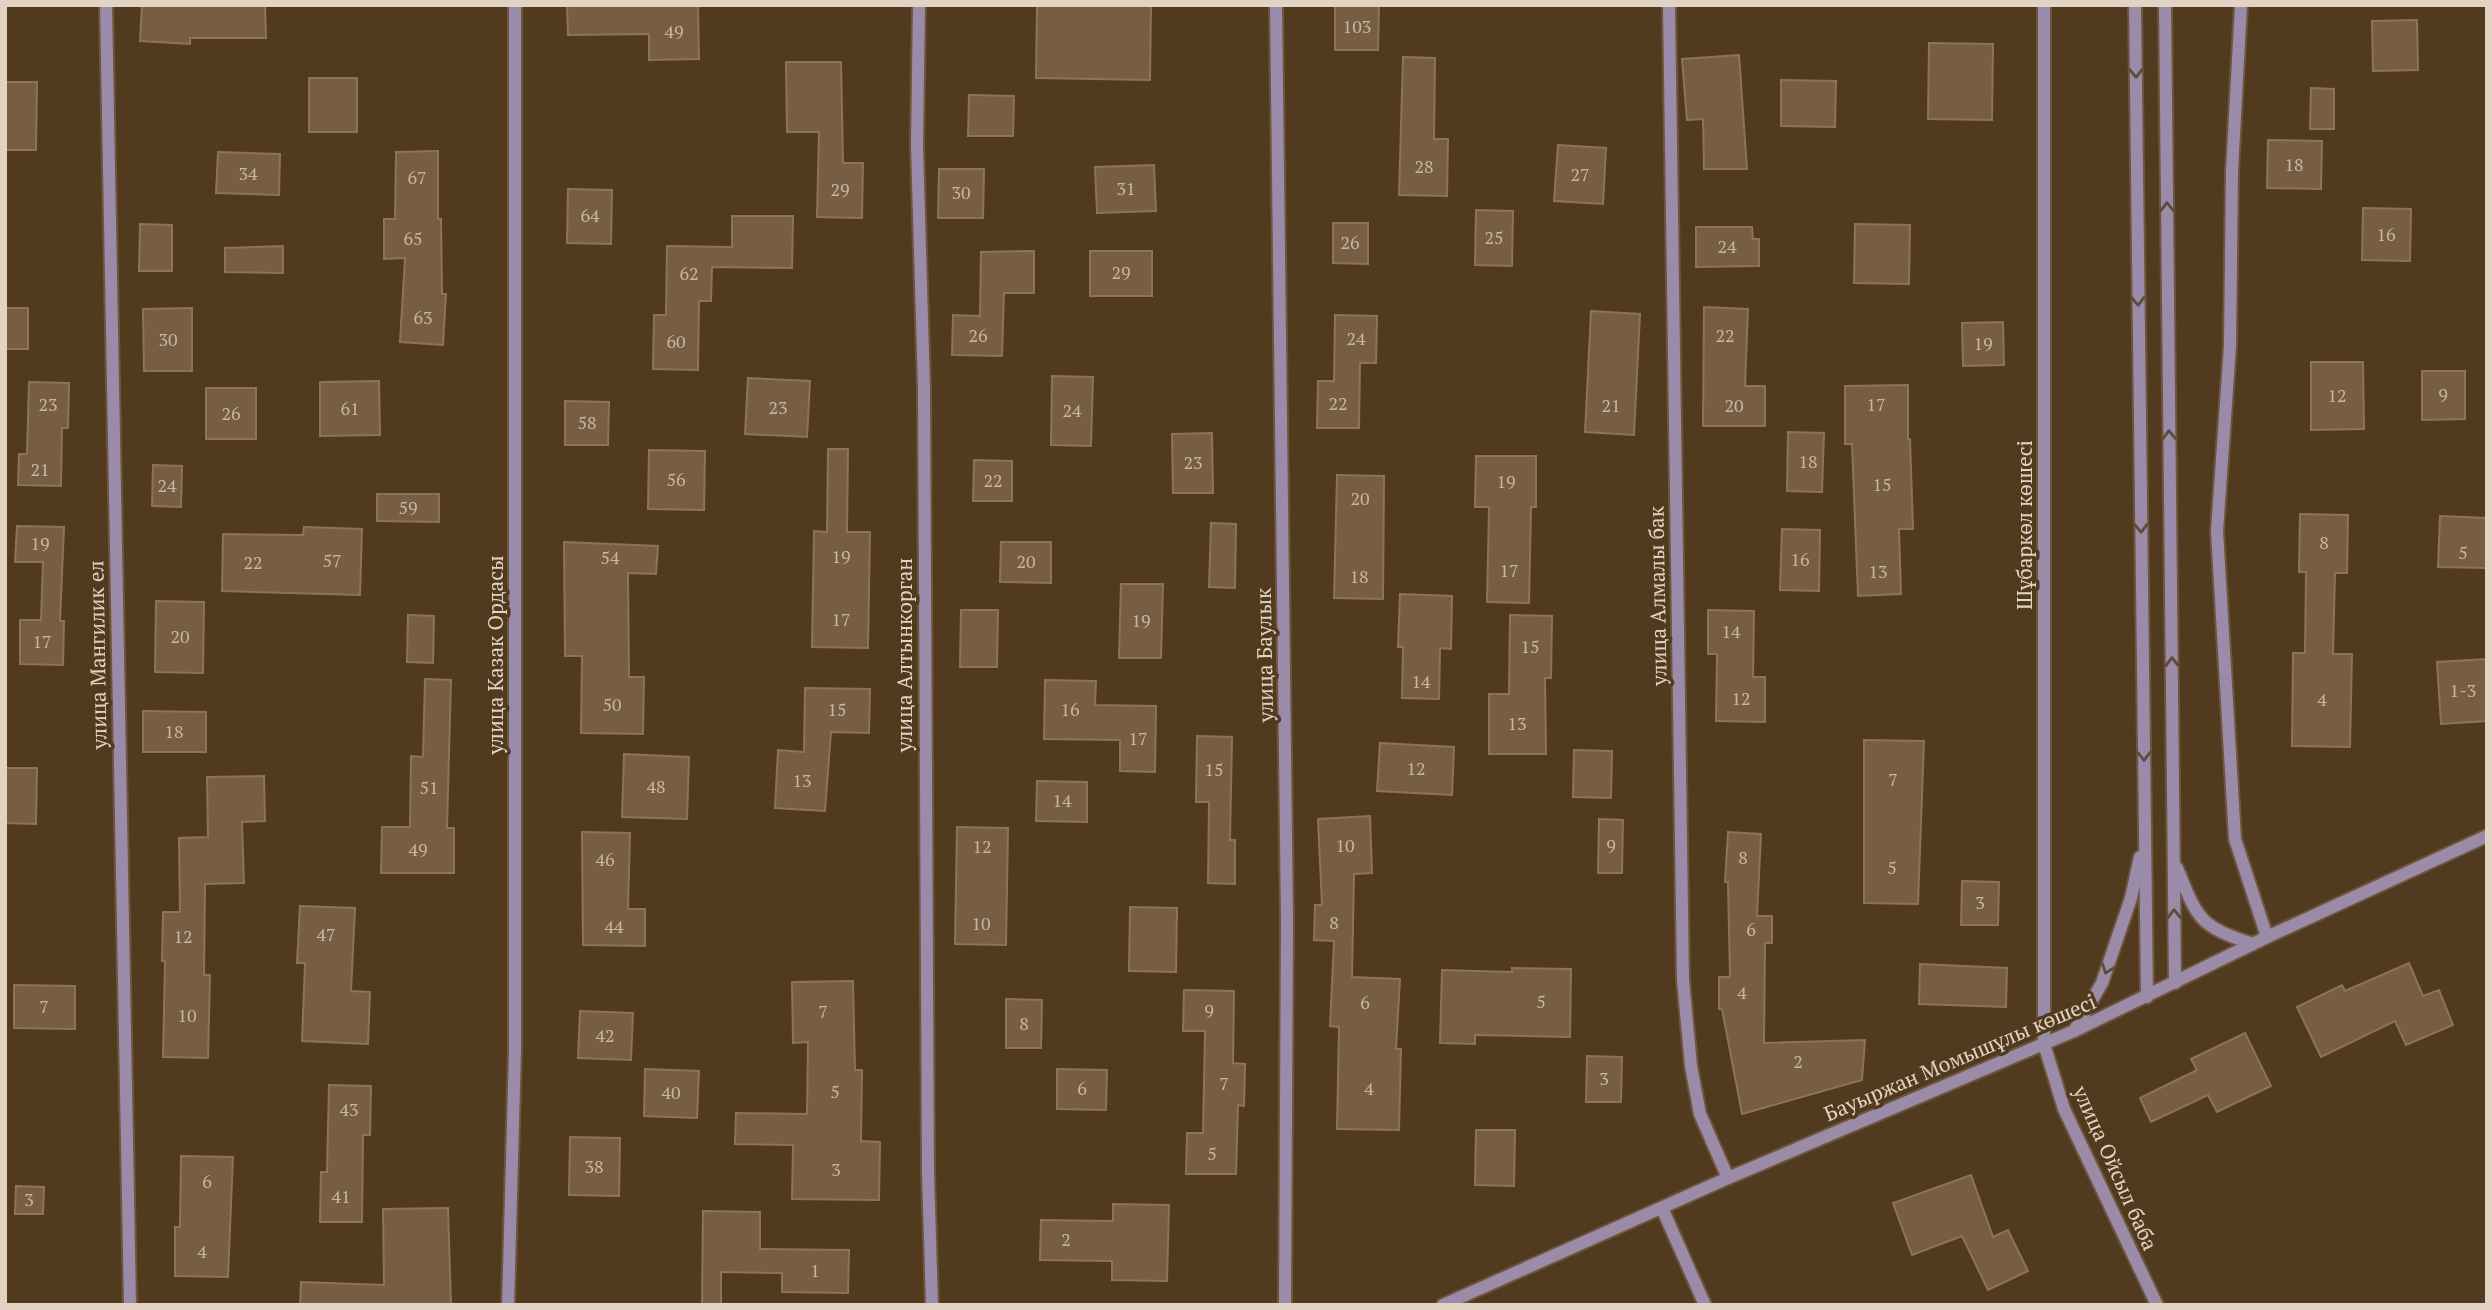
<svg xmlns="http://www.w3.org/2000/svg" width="2492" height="1310" font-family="'PT Serif',serif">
	<rect width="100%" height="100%" fill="#523a1f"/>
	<g fill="#775d41" stroke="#8e7457" stroke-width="2">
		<polygon points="142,5 265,5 266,38 190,38 190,44 140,41"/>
		<polygon points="567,5 698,5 699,59 649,60 649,34 568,35"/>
		<polygon points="1037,5 1151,5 1150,80 1036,78"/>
		<polygon points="1335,5 1379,5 1378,50 1335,50"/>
		<polygon points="2417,20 2418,70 2373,71 2372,21"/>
		<polygon points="1929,43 1993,44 1992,120 1928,119"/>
		<polygon points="1739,55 1747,169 1704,169 1703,119 1687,120 1682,59"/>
		<polygon points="1403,57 1435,58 1434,139 1448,139 1447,196 1399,195"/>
		<polygon points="786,62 841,62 843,163 863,163 862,218 817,217 819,132 787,132"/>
		<rect x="309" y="78" width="48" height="54"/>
		<polygon points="1781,80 1836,81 1835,127 1781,126"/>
		<polygon points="5,82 37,82 36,150 5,150"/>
		<polygon points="2311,88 2334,89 2334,129 2310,129"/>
		<polygon points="969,95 1014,96 1013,136 968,136"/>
		<polygon points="2268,140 2322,141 2321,189 2267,188"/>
		<polygon points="1558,145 1606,148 1603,204 1554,201"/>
		<polygon points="438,151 438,219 441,219 442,294 446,294 443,345 400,342 405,258 384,259 384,219 395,219 396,152"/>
		<polygon points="218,152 280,154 279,195 216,193"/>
		<polygon points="1154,165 1156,211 1097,213 1095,167"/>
		<polygon points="939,169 984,169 983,218 938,218"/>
		<polygon points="568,189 612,190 611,244 567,243"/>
		<polygon points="2363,208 2411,209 2410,261 2362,260"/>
		<polygon points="1476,210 1513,211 1512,266 1475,265"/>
		<polygon points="732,216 793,216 792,268 712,267 711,301 699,301 698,370 653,369 654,315 666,315 667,246 732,247"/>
		<polygon points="1333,223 1368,223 1368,264 1333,263"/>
		<polygon points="140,224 172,225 172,271 139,271"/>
		<polygon points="1855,224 1910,225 1909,284 1854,283"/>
		<polygon points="1696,227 1752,227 1753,239 1759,239 1759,266 1696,267"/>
		<polygon points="283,246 283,273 225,272 225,248"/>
		<polygon points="1034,251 1034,293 1004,293 1002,356 952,355 953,315 980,316 981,252"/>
		<rect x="1090" y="251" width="62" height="45"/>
		<polygon points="1704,307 1748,309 1745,386 1765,386 1765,426 1703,426"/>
		<rect x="5" y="308" width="23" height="41"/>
		<polygon points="192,308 192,371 144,371 143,309"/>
		<polygon points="1591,311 1640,314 1634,435 1585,432"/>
		<polygon points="1335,315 1377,316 1376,363 1360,363 1359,428 1317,428 1318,381 1334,381"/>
		<polygon points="2003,322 2004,365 1963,366 1962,323"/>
		<polygon points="2311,362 2363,362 2364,429 2311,430"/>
		<polygon points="2422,371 2465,371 2465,419 2422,420"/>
		<polygon points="1052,376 1093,377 1091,446 1051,445"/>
		<polygon points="748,378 810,381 807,437 745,434"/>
		<polygon points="379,381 380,435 320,436 320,382"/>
		<polygon points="29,382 69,383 68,428 62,428 61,486 18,485 19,454 27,454"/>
		<polygon points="1908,385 1908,439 1910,439 1913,529 1899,529 1901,594 1858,596 1852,444 1845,444 1845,386"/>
		<rect x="206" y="388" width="50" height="51"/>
		<polygon points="565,401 609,402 608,445 565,445"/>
		<polygon points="1788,432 1824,433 1822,492 1787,491"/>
		<polygon points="1212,433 1213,493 1173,493 1172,434"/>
		<polygon points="828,449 848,449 847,532 870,532 868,648 812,647 814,531 827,532"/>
		<polygon points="649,450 705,451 704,510 648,509"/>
		<polygon points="1476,456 1536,456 1536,507 1531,507 1529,603 1487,602 1489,507 1475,507"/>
		<polygon points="974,460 1012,461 1012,501 973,501"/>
		<polygon points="153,465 182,466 181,507 152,506"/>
		<polygon points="1337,475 1384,476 1383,599 1334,598"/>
		<polygon points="377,494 439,494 439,522 377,521"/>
		<polygon points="2300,514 2348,515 2347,573 2335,573 2333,654 2352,654 2350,747 2292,746 2293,653 2305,653 2306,572 2299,572"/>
		<polygon points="2440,516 2487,518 2486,568 2438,567"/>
		<polygon points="1211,523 1236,524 1235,588 1209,587"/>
		<polygon points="17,526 64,527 60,621 64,621 63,665 20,664 20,620 41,620 43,562 15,562"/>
		<polygon points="304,527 362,529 360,595 222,591 223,534 303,535"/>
		<polygon points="1782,529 1820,530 1819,591 1780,590"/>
		<polygon points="564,542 658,546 656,574 628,573 629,677 644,677 643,734 581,733 582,656 565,656"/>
		<polygon points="1001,542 1051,542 1051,583 1000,582"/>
		<polygon points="1121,584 1163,584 1161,658 1119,658"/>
		<polygon points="1400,594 1452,596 1451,649 1440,648 1439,699 1402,698 1403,647 1398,647"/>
		<polygon points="156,601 204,602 203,673 155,672"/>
		<polygon points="961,610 998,610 997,667 960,667"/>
		<polygon points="1708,610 1754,611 1753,677 1765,677 1765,722 1716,721 1717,654 1708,654"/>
		<polygon points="408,615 434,616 433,663 407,662"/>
		<polygon points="1510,615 1552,616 1551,678 1545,678 1546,754 1489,754 1489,694 1509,694"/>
		<polygon points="2487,659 2487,721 2441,724 2437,662"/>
		<polygon points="425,679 451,680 447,828 454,828 454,873 381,873 382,827 410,827 411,756 423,757"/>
		<polygon points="1045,680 1096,681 1095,705 1156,706 1155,772 1120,771 1120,740 1044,739"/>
		<polygon points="805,688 870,689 869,733 831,732 825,811 775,808 778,750 804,752"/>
		<polygon points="143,711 206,712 206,752 143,752"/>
		<polygon points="1197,736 1232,737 1230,840 1235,840 1235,884 1208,883 1209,802 1196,802"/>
		<polygon points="1864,740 1924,741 1918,904 1864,903"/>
		<polygon points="1380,743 1454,747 1452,795 1377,791"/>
		<polygon points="1574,750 1612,751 1611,798 1573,797"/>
		<polygon points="624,754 689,757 687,819 622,817"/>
		<polygon points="5,768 37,768 36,824 5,823"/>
		<polygon points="264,776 265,821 242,822 244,883 205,884 204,975 210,975 208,1058 163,1057 165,961 162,961 163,912 180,912 179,838 208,837 207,777"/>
		<polygon points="1037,781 1087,782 1087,822 1036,821"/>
		<polygon points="1370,816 1372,873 1354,874 1352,977 1400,979 1396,1049 1401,1049 1399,1130 1337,1129 1339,1027 1330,1026 1334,941 1314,940 1315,905 1322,905 1318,819"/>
		<polygon points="1599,819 1623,820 1622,873 1598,873"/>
		<polygon points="957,827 1008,828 1006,945 955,944"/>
		<polygon points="582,832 630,833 628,909 645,909 645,946 583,945"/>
		<polygon points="1728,832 1761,834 1757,916 1772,916 1772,943 1765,943 1764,1043 1865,1040 1862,1080 1742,1114 1722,1009 1719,1009 1719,977 1730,977 1728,882 1725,882"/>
		<polygon points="1962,881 1999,882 1998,925 1961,925"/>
		<polygon points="300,906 355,908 351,991 370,992 368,1044 302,1041 305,963 297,963"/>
		<polygon points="1130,907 1177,908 1176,972 1129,971"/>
		<polygon points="2409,963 2423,996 2439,990 2453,1025 2406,1045 2395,1021 2321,1057 2297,1007 2342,985 2345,991"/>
		<polygon points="1920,964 2007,968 2006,1007 1919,1004"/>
		<polygon points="1512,968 1571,969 1570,1037 1475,1035 1475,1044 1440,1043 1442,970 1512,972"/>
		<polygon points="853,981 855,1070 862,1070 861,1141 880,1142 879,1200 792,1199 793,1145 735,1144 736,1113 807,1114 808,1042 793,1043 792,982"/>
		<polygon points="14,985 75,986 75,1029 14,1028"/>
		<polygon points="1184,990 1234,991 1233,1063 1245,1064 1244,1106 1238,1105 1236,1174 1186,1174 1187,1133 1203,1133 1205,1031 1183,1031"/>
		<polygon points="1006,999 1042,1000 1041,1048 1006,1048"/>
		<polygon points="580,1011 633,1013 631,1060 578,1058"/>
		<polygon points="2245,1033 2271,1086 2217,1112 2208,1095 2151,1122 2140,1098 2197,1070 2191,1059"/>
		<polygon points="1587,1056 1622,1057 1621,1102 1586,1102"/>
		<polygon points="645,1069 699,1071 697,1118 644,1116"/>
		<polygon points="1057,1069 1107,1070 1106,1110 1057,1109"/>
		<polygon points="329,1085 371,1086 370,1135 363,1135 362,1222 320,1222 321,1172 327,1172"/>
		<polygon points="1476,1130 1515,1130 1514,1186 1475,1185"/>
		<polygon points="570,1137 620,1138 619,1196 569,1195"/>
		<polygon points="181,1156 233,1157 228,1277 175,1276 175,1227 180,1227"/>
		<polygon points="1971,1175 1993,1237 2008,1230 2028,1271 1988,1290 1962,1236 1912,1255 1893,1203"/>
		<polygon points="16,1186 44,1187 43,1214 15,1214"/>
		<polygon points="1113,1204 1169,1205 1167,1281 1112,1280 1112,1261 1040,1260 1041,1220 1113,1221"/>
		<polygon points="448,1208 451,1305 300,1305 301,1282 384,1285 383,1209"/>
		<polygon points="703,1211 760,1212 760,1249 849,1250 848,1293 782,1292 782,1273 721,1272 721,1305 702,1305"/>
	</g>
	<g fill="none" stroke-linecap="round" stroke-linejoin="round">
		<defs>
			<g id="minor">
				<polyline points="106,5 130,1305"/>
				<polyline points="919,5 917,146 924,389 928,1172 932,1305"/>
				<polyline points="1276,5 1287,921 1285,1305"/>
				<polyline points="1669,5 1683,980 1691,1066 1700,1114 1728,1178"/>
				<polyline points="2044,5 2044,1044 2064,1109 2157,1305"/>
				<polyline points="2135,5 2147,997"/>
				<polyline points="2165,5 2175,983"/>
				<polyline points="2241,5 2232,171 2230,346 2217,531 2235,839 2267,937"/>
				<path d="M2177,868C2198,919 2198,926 2253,944"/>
				<polyline points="2074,1031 2102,983 2131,898 2140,857"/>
				<polyline points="1662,1208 1705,1305"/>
				<polyline points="508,1305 515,1051 515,5"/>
				<polyline points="1443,1305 1728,1178 2074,1031 2267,937 2487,836"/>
			</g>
		</defs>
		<use href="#minor" stroke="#6c563d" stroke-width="16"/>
		<use href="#minor" stroke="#9a8ba8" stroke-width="12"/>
	</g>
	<defs><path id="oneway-chevron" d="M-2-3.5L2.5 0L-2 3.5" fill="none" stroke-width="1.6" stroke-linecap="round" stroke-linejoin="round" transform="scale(1.75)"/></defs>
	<g stroke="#604a3a">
		<use href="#oneway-chevron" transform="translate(2136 73) rotate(89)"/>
		<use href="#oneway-chevron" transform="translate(2167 207) rotate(-91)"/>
		<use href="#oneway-chevron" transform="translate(2138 301) rotate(89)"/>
		<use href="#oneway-chevron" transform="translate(2169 435) rotate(-91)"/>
		<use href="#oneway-chevron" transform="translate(2141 528) rotate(89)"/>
		<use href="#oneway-chevron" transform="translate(2172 662) rotate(-91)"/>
		<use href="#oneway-chevron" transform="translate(2144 756) rotate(89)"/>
		<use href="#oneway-chevron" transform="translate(2174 914) rotate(-91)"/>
		<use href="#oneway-chevron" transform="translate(2107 969) rotate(110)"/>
	</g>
	<g text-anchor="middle" stroke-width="7" stroke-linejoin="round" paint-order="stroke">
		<g font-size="18" fill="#c7b6a3">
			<text x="1357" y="33">103</text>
			<text x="674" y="38">49</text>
			<text x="2294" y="171">18</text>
			<text x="1424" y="173">28</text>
			<text x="248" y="180">34</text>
			<text x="1580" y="181">27</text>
			<text x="417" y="184">67</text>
			<text x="1126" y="195">31</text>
			<text x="840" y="196">29</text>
			<text x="961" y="199">30</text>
			<text x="590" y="222">64</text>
			<text x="2386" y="241">16</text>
			<text x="1494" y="244">25</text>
			<text x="413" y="245">65</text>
			<text x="1350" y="249">26</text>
			<text x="1727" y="253">24</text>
			<text x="1121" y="279">29</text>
			<text x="689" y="280">62</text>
			<text x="423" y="324">63</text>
			<text x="978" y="342">26</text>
			<text x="1725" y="342">22</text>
			<text x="1356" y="345">24</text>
			<text x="168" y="346">30</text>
			<text x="676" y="348">60</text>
			<text x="1983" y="350">19</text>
			<text x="2443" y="401">9</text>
			<text x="2337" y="402">12</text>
			<text x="1338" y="410">22</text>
			<text x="48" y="411">23</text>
			<text x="1876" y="411">17</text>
			<text x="1611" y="412">21</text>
			<text x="1734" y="412">20</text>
			<text x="778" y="414">23</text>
			<text x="350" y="415">61</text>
			<text x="1072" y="417">24</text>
			<text x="231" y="420">26</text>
			<text x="587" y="429">58</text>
			<text x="1808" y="468">18</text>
			<text x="1193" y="469">23</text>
			<text x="40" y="476">21</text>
			<text x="676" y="486">56</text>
			<text x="993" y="487">22</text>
			<text x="1506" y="488">19</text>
			<text x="1882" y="491">15</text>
			<text x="167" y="492">24</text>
			<text x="1360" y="505">20</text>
			<text x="408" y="514">59</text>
			<text x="2324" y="549">8</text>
			<text x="40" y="550">19</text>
			<text x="2463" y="559">5</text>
			<text x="841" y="563">19</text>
			<text x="610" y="564">54</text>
			<text x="1800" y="566">16</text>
			<text x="332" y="567">57</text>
			<text x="1026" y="568">20</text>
			<text x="253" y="569">22</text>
			<text x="1509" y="577">17</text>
			<text x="1878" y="578">13</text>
			<text x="1359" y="583">18</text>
			<text x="841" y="626">17</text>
			<text x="1141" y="627">19</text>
			<text x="1731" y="638">14</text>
			<text x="180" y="643">20</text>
			<text x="42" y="648">17</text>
			<text x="1530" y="653">15</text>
			<text x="1421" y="688">14</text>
			<text x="2463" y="697">1-3</text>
			<text x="1741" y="705">12</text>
			<text x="2322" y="706">4</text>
			<text x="612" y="711">50</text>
			<text x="837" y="716">15</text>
			<text x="1070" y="716">16</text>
			<text x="1517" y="730">13</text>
			<text x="174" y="738">18</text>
			<text x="1138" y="745">17</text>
			<text x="1416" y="775">12</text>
			<text x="1214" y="776">15</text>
			<text x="1893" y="786">7</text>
			<text x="802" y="787">13</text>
			<text x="656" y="793">48</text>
			<text x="429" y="794">51</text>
			<text x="1062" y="807">14</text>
			<text x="1345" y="852">10</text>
			<text x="1611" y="852">9</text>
			<text x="982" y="853">12</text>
			<text x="418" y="856">49</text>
			<text x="1743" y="864">8</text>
			<text x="605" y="866">46</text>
			<text x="1892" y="874">5</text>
			<text x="1980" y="909">3</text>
			<text x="1334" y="929">8</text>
			<text x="981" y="930">10</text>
			<text x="614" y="933">44</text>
			<text x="1751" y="936">6</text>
			<text x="326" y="941">47</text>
			<text x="183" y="943">12</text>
			<text x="1742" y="999">4</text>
			<text x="1541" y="1008">5</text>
			<text x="1365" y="1009">6</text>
			<text x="44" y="1013">7</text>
			<text x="1209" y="1017">9</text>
			<text x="823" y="1018">7</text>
			<text x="187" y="1022">10</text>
			<text x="1024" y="1030">8</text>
			<text x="605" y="1042">42</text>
			<text x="1798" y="1068">2</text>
			<text x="1604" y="1085">3</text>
			<text x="1224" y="1090">7</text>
			<text x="1082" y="1095">6</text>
			<text x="1369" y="1095">4</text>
			<text x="835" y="1098">5</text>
			<text x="671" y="1099">40</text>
			<text x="349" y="1116">43</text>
			<text x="1212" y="1160">5</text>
			<text x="594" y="1173">38</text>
			<text x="836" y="1176">3</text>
			<text x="207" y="1188">6</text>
			<text x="341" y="1203">41</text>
			<text x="29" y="1206">3</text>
			<text x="1066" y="1246">2</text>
			<text x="202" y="1258">4</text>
			<text x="815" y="1277">1</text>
		</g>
		<g font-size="21" fill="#e2d3c4" stroke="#523a1f">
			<text transform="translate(2025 525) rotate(-90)" y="7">Шұбаркөл көшесі</text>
			<text transform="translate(1658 596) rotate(-91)" y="7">улица Алмалы бак</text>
			<text transform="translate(98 655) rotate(-91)" y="7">улица Мангилик ел</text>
			<text transform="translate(496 655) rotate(-90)" y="7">улица Казак Ордасы</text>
			<text transform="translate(905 655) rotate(-90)" y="7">улица Алтынкорган</text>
			<text transform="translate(1265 655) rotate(-91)" y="7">улица Баулык</text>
			<text transform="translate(1960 1058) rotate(-23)" y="7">Бауыржан Момышұлы көшесі</text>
			<text transform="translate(2115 1168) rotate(66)" y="7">улица Ойсыл баба</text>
		</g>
	</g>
	<rect width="2492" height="1310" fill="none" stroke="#e2d3c4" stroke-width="14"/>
</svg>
